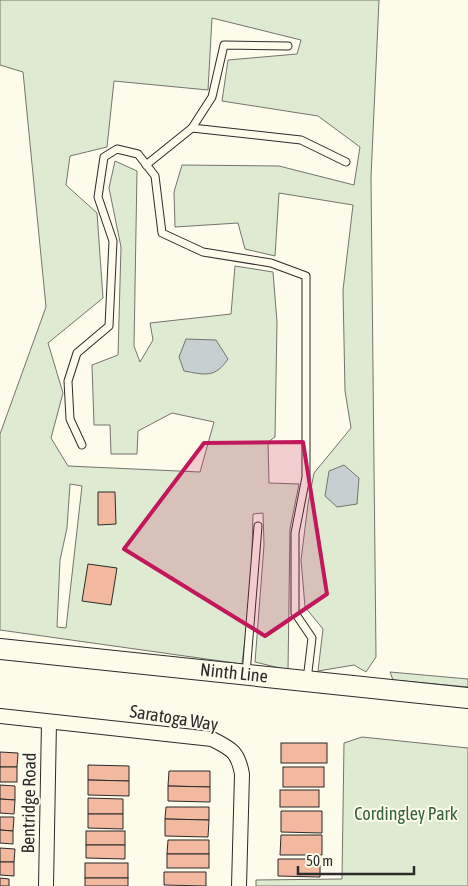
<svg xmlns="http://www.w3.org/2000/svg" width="468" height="886" font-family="'Asap Condensed',sans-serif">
	<rect width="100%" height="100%" fill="#fdfbea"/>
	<g fill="#deebd1" stroke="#74746e" fill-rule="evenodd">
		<path d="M0,0H379L371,177L376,657L366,672L354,665L318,671L323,629L305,607L301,560L308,504L314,473L351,428L345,391L343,290L353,205L279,193L275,256L245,249L238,223L175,227L174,192L182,165L279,166L354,185L360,147L318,116L222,101L228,60L297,54L301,40L212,18L208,90L114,81L107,147L70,156L66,185L97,213L103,298L48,343L63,393L51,438L68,466L200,472L214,422L172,413L138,431L137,454H111L110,425H94L92,365L118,355L121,247L109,188L115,161L137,171L134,346L140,362L153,340L150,323L231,314L235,266L273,272L277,322L275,437L268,442L269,483L299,484L290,529L288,670L255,662L264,545L263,513L253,514L251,590L242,664L0,630V434L46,307L23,72L0,65ZM70,484L82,486L66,628L57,627L60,560L67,528Z"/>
		<polygon points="390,672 468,679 468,687 393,680"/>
		<polygon points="362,737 468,748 468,886 256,886 256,880 342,879 344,743"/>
	</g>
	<g fill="#c7d0d0" stroke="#74746e">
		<path d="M186,339L216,340L228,359C215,378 206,375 184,371L179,357Z"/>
		<polygon points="344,465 359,478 357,504 337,507 325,496 329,471"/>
	</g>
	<g fill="#f2b8a0" stroke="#2b2b2b">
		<polygon points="98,492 115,492 116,524 98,525"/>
		<polygon points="88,564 117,568 111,605 82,601"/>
		<rect x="281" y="743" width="46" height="20"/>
		<polygon points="0,752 18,753 17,767 0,767"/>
		<polygon points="88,765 129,766 129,781 88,780"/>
		<rect x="0" y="767" width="17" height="15"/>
		<rect x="283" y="767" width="41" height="20"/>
		<polygon points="169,771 210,771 210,787 168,786"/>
		<polygon points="88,780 129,781 129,796 88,795"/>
		<polygon points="0,785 15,786 15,800 0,799"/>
		<polygon points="168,786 210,787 210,802 168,801"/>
		<rect x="280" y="790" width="39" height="17"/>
		<polygon points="88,798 123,799 123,814 88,814"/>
		<polygon points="0,799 15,800 14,814 0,813"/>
		<polygon points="166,807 209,807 209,820 165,819"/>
		<polygon points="281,811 322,811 322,833 281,832"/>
		<polygon points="88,814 123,814 123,829 88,828"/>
		<polygon points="0,817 14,817 13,831 0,830"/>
		<polygon points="165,819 209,820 208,837 165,836"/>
		<polygon points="0,830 13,831 13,844 0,843"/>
		<rect x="86" y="831" width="39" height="14"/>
		<polygon points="281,835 322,835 322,855 280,855"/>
		<polygon points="168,840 209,840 209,854 167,854"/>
		<polygon points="86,845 125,845 125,859 86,858"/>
		<polygon points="0,848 15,849 14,862 0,862"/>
		<rect x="167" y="854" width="42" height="14"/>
		<polygon points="278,859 320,859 320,877 278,876"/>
		<polygon points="0,862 14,862 14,876 0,875"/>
		<rect x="85" y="863" width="43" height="15"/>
		<polygon points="164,872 206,872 206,886 164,885"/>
		<polygon points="0,878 9,879 9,886 0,886"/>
		<rect x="85" y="878" width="43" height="8"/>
	</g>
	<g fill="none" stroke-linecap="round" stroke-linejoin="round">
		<defs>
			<g id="lane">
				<polyline points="192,128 212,97 224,45 288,46"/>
				<polyline points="146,165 192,128 301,140 346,162"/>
				<polyline points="82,445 70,419 68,381 77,353 109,326 113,241 98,197 104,157 117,149 138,154 155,176 162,233 203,252 271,263 306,276 306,477 295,533 295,613 312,638 307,680"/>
				<polyline points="246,674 258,526"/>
			</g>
			<g id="street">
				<path d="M0,716L212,739C232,749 238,752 242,774L239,886"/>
				<polyline points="46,886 49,722"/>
			</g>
			<polyline id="secondary" points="0,649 468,698"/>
		</defs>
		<use href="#lane" stroke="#2b2b2b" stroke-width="9"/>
		<use href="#street" stroke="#2b2b2b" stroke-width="16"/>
		<use href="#secondary" stroke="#2b2b2b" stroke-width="22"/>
		<use href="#lane" stroke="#fdfbea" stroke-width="7"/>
		<use href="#street" stroke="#fdfbea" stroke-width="14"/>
		<use href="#secondary" stroke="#fdfbea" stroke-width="20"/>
	</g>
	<path fill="#c2185b" fill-opacity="0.2" stroke="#c2185b" stroke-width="4" stroke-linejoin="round" d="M303,442L327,594L265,636L124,549L204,443Z"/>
	<g text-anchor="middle" stroke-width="4" stroke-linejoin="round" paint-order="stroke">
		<g font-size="18" fill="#2b2b2b" stroke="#fdfbea">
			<text transform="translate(234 673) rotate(6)" y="6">Ninth Line</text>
			<text transform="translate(174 718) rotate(9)" y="6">Saratoga Way</text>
			<text transform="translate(29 803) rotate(-89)" y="6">Bentridge Road</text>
		</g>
		<g font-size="18" fill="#34623c" stroke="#fdfbea">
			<text x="406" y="820">Cordingley Park</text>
		</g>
	</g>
	<path d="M298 866v8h116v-8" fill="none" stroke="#2b2b2b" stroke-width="2.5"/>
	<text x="306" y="866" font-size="15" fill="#2b2b2b" stroke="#fdfbea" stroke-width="4" paint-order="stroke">50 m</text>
</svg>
